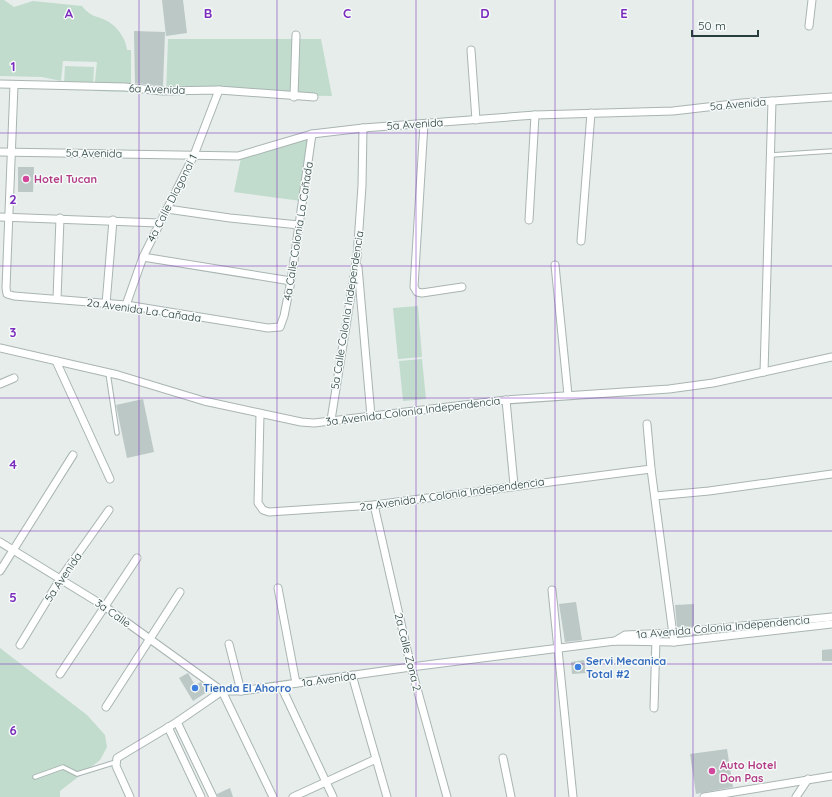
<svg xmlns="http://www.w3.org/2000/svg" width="832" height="797" font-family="Quicksand,sans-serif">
	<rect width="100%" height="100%" fill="#e6edeb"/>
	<g fill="#c1dccd">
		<path d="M0,0H4L14,7L33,1L82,6C91,18 97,15 109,22C118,28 126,39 127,50H131V92L94,91L97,62L63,61L61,81L42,77L0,76Z"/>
		<polygon points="168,39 321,39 332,96 166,94"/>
		<polygon points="65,66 94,67 93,85 64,83"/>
		<polygon points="311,136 301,201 234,192 241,158"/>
		<polygon points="418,306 422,357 398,359 393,308"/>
		<polygon points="422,359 426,399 403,401 399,361"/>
		<polygon points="0,648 87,715 105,735 107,747 100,760 60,791 60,797 0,797"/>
	</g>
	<g fill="#bbc8c5">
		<polygon points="162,0 183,0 187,33 166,36"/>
		<polygon points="134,31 165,32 163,86 135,83"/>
		<polygon points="18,167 34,167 33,192 18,192"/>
		<polygon points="143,399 154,452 127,458 116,405"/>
		<polygon points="576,602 582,640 565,642 559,604"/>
		<polygon points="694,604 694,626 677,627 675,605"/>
		<polygon points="832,649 832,661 822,661 822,650"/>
		<polygon points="584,660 586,673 572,674 571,662"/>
		<polygon points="188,673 195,685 201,682 207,692 193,701 179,678"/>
		<polygon points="727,749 733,787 696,794 690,754"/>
		<polygon points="230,788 233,797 218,797 217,794"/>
	</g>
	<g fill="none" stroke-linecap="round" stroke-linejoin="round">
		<defs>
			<g id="lane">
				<polyline points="771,155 832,151"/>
				<polyline points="108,373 117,433"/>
				<polyline points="35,777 63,767 77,774 116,762"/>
			</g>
			<g id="street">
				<polyline points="809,26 812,0"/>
				<polyline points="471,50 476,120"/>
				<polyline points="0,84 125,87 162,91 219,90 314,97"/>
				<polyline points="14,85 6,288 7,294 14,296 126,305 268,328 280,327 284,316 291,281 312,134"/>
				<polyline points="294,97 296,35"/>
				<polyline points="424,124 414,287 417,292 422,293 462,287"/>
				<polyline points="0,152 238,156 312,134 363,128 535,115 673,111 742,103 832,97"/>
				<polyline points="167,209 230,218 299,225"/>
				<polyline points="0,217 159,223"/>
				<polyline points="529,220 535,115"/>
				<polyline points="581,241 591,113"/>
				<polyline points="143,257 291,281"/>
				<polyline points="555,265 568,395"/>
				<polyline points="358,267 371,416"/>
				<polyline points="57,299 60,218"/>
				<polyline points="106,304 113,220"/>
				<polyline points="126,305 143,257 194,155 219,90"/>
				<polyline points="0,348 118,375 204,401 301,422 314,423 506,400 669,389 713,383 832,357"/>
				<polyline points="56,361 110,479"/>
				<polyline points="764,372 772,101"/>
				<polyline points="0,384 14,378"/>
				<polyline points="506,400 514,485"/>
				<polyline points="260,414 258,503 263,510 269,512 374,505 651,469"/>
				<polyline points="331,420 357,257 362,186 363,128"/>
				<polyline points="647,424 651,469 674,642"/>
				<polyline points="655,496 709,491 832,474"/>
				<polyline points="374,505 411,667 447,797"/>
				<polyline points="0,542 104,606 222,691 273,797"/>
				<polyline points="0,571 73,455"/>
				<polyline points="278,588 296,683"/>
				<polyline points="552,590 573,797"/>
				<polyline points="615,641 625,635 672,633 832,617"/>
				<polyline points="229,644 241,691"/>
				<polyline points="20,645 60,579 109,510"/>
				<polyline points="60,674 137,558"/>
				<polyline points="352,675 387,797"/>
				<polyline points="281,686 333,797"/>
				<polyline points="222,691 241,691 411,667 615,641 674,642 832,624"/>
				<polyline points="106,707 180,592"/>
				<polyline points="654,708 656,638"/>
				<polyline points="177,722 213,797"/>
				<polyline points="168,727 201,797"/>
				<polyline points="503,758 511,797"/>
				<polyline points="130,797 116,766 117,758 177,722 222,691"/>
				<polyline points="293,797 376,759"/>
				<polyline points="704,797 832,776"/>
				<polyline points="796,797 808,779"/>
			</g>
		</defs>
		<use href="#lane" stroke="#a9b5b3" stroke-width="5.5"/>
		<use href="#street" stroke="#a9b5b3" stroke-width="9"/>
		<use href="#lane" stroke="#fff" stroke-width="3.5"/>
		<use href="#street" stroke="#fff" stroke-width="7"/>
	</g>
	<path fill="none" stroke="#7b2cbf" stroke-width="1" stroke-opacity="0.55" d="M139,0V797M277,0V797M416,0V797M555,0V797M693,0V797M0,133H832M0,266H832M0,398H832M0,531H832M0,664H832"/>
	<g fill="#d1479c" stroke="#f6faf9" stroke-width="1.5">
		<circle cx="26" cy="179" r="4"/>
		<circle cx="712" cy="771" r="4"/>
	</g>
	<g fill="#3f7fe0" stroke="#f6faf9" stroke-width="1.5">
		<circle cx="578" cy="667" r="4"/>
		<circle cx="195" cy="688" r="4"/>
	</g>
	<g text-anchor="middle" stroke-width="3" stroke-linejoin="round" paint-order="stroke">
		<g font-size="11" fill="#273e3c" stroke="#f6faf9">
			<text transform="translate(157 89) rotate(2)" y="4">6a Avenida</text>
			<text transform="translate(738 104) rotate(-5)" y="4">5a Avenida</text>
			<text transform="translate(415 124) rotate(-4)" y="4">5a Avenida</text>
			<text transform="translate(94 153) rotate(1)" y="4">5a Avenida</text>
			<text transform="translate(172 198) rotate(-63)" y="4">4a Calle Diagonal 1</text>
			<text transform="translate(298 231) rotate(-81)" y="4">4a Calle Colonia La Cañada</text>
			<text transform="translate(144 310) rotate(8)" y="4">2a Avenida La Cañada</text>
			<text transform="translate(347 310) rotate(-81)" y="4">5a Calle Colonia Independencia</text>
			<text transform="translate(413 411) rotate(-7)" y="4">3a Avenida Colonia Independencia</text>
			<text transform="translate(452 494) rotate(-8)" y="4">2a Avenida A Colonia Independencia</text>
			<text transform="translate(63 577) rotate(-56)" y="4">5a Avenida</text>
			<text transform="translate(113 613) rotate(35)" y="4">3a Calle</text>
			<text transform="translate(723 627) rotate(-5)" y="4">1a Avenida Colonia Independencia</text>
			<text transform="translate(408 652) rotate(76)" y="4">2a Calle Zona 2</text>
			<text transform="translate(329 679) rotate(-8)" y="4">1a Avenida</text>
		</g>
		<g font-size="11" font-weight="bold" fill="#b23c85" stroke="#f6faf9" text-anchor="start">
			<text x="34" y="183">Hotel Tucan</text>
			<text x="720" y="769">Auto Hotel<tspan x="720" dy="13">Don Pas</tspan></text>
		</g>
		<g font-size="11" font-weight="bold" fill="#366cbe" stroke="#f6faf9" text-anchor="start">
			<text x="586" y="665">Servi Mecanica<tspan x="586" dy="13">Total #2</tspan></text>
			<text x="203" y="692">Tienda El Ahorro</text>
		</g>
	</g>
	<g font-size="13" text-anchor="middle" font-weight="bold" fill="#7b2cbf" stroke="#f6faf9" stroke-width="3" stroke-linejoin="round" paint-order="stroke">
		<text x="69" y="18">A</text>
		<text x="208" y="18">B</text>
		<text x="347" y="18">C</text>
		<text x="485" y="18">D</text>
		<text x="624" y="18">E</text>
		<text x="13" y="71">1</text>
		<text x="13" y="204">2</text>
		<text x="13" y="337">3</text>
		<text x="13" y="469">4</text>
		<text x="13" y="602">5</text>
		<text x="13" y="735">6</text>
	</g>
	<path d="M692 30v6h66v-6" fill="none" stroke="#273e3c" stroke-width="2"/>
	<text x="698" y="30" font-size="12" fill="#273e3c" stroke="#f6faf9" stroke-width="3" paint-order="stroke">50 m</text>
</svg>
